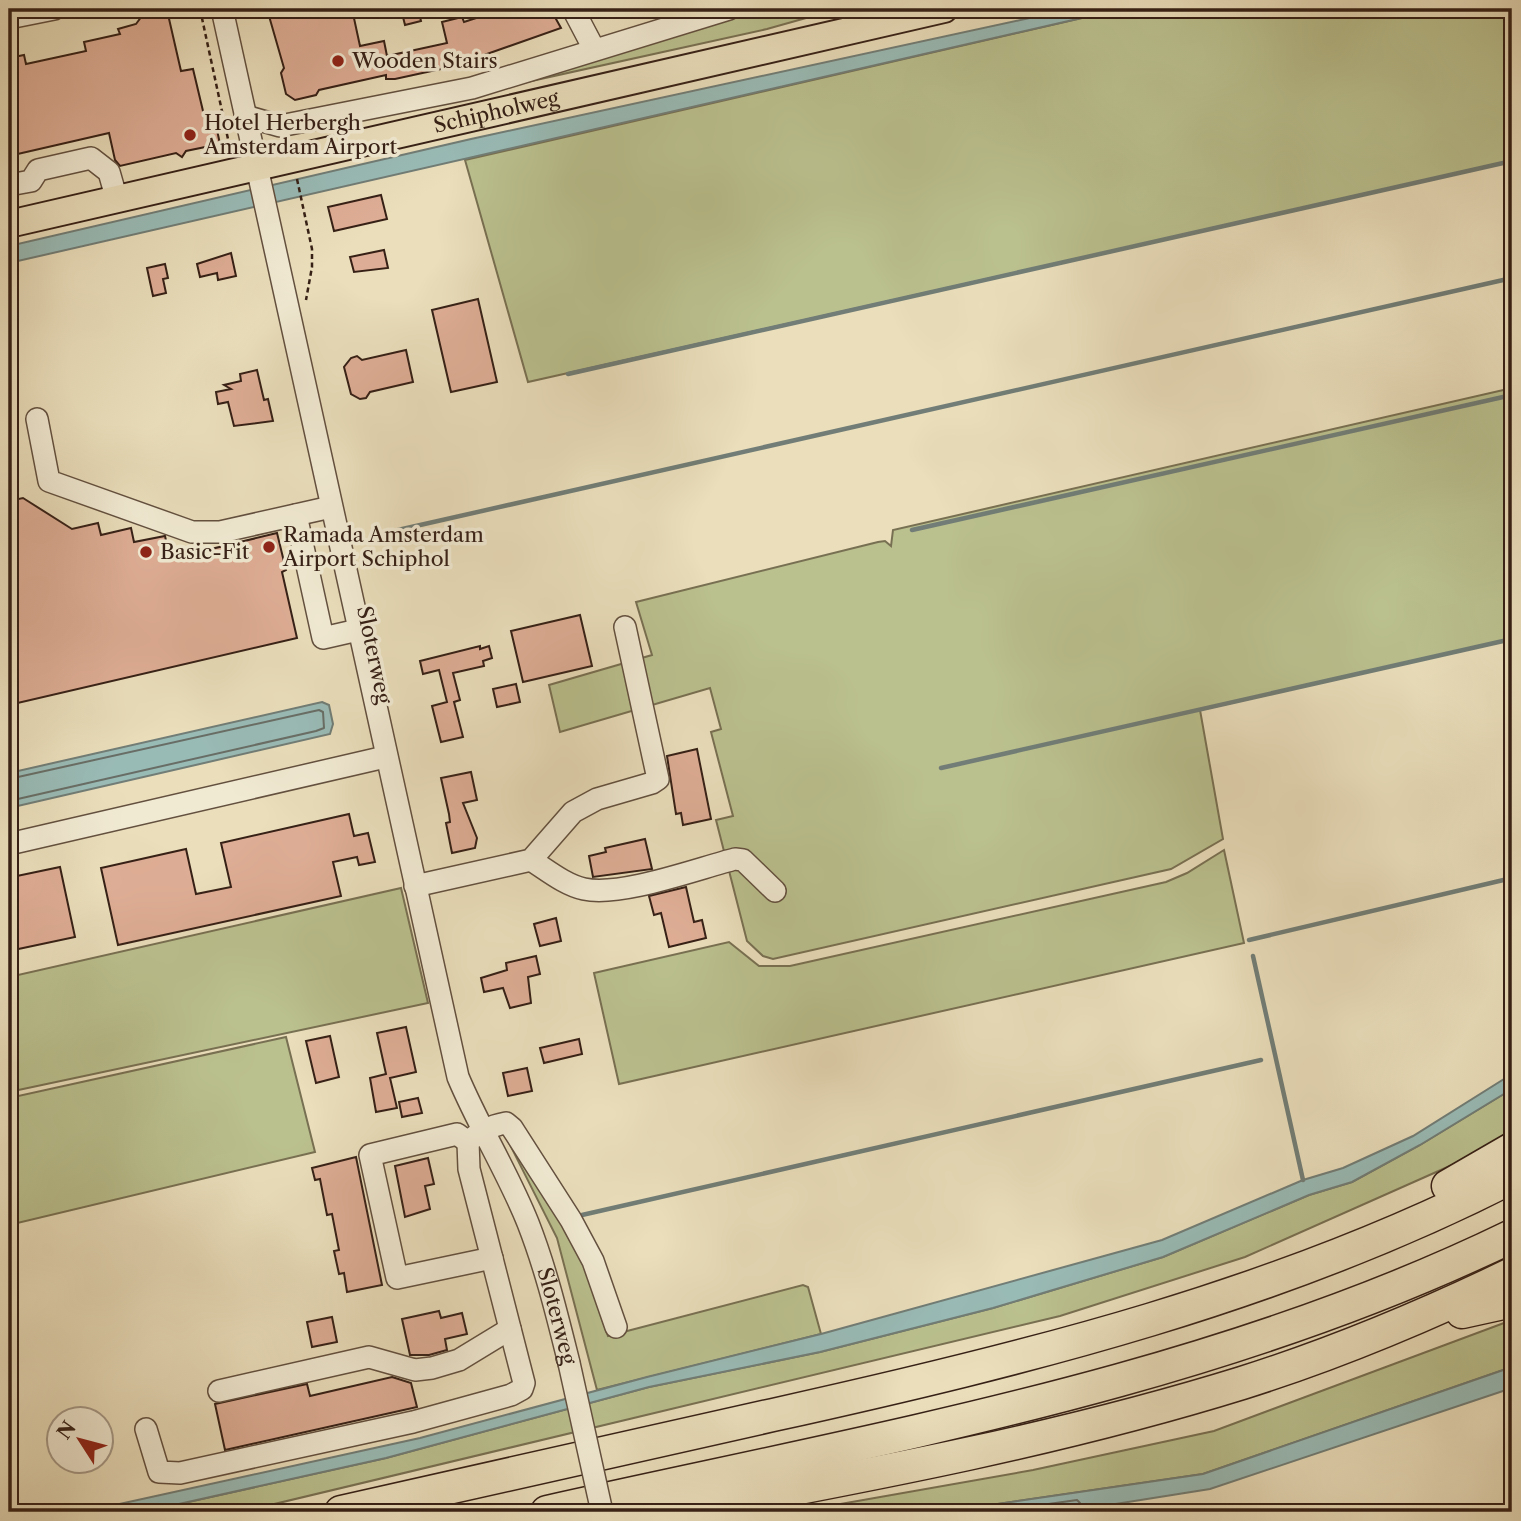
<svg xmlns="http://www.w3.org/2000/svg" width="1521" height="1521" font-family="'Libre Caslon Text',serif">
	<rect width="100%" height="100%" fill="#eadebb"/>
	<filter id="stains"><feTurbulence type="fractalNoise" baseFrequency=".00286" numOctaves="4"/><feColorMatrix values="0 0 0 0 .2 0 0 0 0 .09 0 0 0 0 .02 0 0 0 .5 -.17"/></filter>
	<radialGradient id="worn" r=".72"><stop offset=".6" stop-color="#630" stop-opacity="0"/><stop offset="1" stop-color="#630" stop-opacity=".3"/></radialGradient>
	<g fill="#bac08e" stroke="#787052" stroke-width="2">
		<polygon points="762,9 838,9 767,29 504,87 521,79"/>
		<polygon points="1121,9 1512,9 1512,161 528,382 465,160"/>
		<polygon points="1512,388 1512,639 1200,710 1223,839 1171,869 773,959 763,956 747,941 716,820 733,816 711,732 721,729 710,688 560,732 549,685 652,655 636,602 878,542 885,541 891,546 893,530"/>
		<polygon points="1224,850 1244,943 619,1084 594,973 729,942 759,966 790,966 1166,882 1187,873"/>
		<polygon points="401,888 428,1003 9,1092 9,977"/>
		<polygon points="286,1037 315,1152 9,1225 9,1098"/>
		<polygon points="1512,1089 1512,1131 1452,1165 1245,1257 1060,1316 241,1512 143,1512 386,1458 649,1387 820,1352 993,1308 1163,1257 1309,1195 1352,1182 1420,1145"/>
		<polygon points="502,1129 571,1228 608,1336 803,1285 808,1287 821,1334 597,1390 557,1238"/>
		<polygon points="1512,1320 1512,1367 1203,1474 943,1512 795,1512 1033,1470 1214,1431"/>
	</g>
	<g fill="#99bbb6" stroke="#717d76" stroke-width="2">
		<polygon points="1071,9 1121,9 9,263 9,246 471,139"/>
		<polygon points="322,702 329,705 333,724 330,734 9,808 9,773"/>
		<polygon points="1512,1074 1512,1089 1420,1145 1352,1182 1309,1195 1163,1257 993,1308 820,1352 649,1387 386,1458 143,1512 83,1512 420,1438 647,1377 821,1334 1162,1240 1303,1180 1343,1168 1413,1136"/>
		<polygon points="1512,1367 1512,1388 1210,1489 1065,1512 943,1512 1203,1474"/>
	</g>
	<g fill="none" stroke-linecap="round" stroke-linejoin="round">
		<g stroke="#686e66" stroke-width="2">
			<polyline points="9,779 319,710 323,712 324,728 316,731 9,801"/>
			<polyline points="991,1512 1077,1500 1080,1503 1078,1512"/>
		</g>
		<g stroke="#717d76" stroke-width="4.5">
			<polyline points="568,374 1512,161"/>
			<polyline points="398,530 1512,278"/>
			<polyline points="912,530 1512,395"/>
			<polyline points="941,768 1512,639"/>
			<polyline points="1249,940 1512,878"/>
			<polyline points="1253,956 1303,1180"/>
			<polyline points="582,1215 1261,1060"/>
		</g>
	</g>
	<g fill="#dead95" stroke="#362016" stroke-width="2">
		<polygon points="267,9 352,9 360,46 384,41 387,56 447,43 442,22 462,17 464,22 504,9 533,9 537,17 551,10 561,28 450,67 395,79 386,79 386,75 319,90 316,95 295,100 286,94 281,73 284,68"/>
		<polygon points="401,9 418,9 421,21 405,25"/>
		<polygon points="157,10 167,10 181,71 193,69 208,132 217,130 220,144 186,151 182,157 176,153 120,166 115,160 109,133 9,156 9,58 24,55 26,64 86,51 84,42 120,34 118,29 136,24 145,12"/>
		<polygon points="381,195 387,219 334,231 328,207"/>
		<polygon points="384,250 388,268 354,272 350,257"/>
		<polygon points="231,253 236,276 218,280 217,273 200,277 197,264"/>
		<polygon points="165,264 168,278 163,279 166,293 153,296 147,268"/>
		<polygon points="478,299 497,382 451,392 432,310"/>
		<polygon points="406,350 413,382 370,392 366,398 360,399 351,394 344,367 351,358 357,356 362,360"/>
		<polygon points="257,370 264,400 268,399 273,421 234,426 228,402 218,404 216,392 231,389 224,385 241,381 240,374"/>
		<polygon points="23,498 72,529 98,523 101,535 131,528 134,542 165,536 170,559 277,533 286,570 282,572 297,638 9,705 9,501"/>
		<polygon points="580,615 592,666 523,682 511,631"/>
		<polygon points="480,646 480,649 489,646 492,658 483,661 484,666 453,673 460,700 454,702 463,737 441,742 432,706 447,702 439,670 423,674 420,661"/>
		<polygon points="516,684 520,702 497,707 493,689"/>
		<polygon points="697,749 711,819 683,825 681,813 676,814 667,756"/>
		<polygon points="471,772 477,800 463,803 477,838 475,848 452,853 446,823 450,822 449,814 441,778"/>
		<polygon points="349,814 354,836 368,833 375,862 359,865 357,857 333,862 341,896 118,945 101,868 186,849 196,894 231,887 221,843"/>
		<polygon points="645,839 652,869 593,877 589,856 606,852 605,848"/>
		<polygon points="60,867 75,937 9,951 9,883 13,882 12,877"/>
		<polygon points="686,887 694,922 702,920 706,938 669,947 661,913 654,915 649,896"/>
		<polygon points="556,918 561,941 540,946 534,924"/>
		<polygon points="536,956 540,974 528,977 531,1003 510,1008 503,988 484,992 481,978 507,970 506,963"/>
		<polygon points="406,1027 416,1072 390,1078 397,1108 376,1112 370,1078 386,1074 377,1033"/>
		<polygon points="330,1036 339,1077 316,1083 306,1041"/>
		<polygon points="579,1039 582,1054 544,1063 540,1048"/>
		<polygon points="527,1068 532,1091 508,1096 503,1073"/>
		<polygon points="418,1098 422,1113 402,1117 399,1102"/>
		<polygon points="356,1157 382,1285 347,1292 344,1273 339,1274 334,1251 339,1250 332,1214 327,1215 320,1179 315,1180 312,1168"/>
		<polygon points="428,1158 434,1184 425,1186 430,1209 405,1217 395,1166"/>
		<polygon points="439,1311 441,1318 462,1313 467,1334 445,1339 447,1350 429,1355 410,1355 402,1319"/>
		<polygon points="332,1317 337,1342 312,1347 307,1322"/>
		<polygon points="392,1377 411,1383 417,1407 225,1450 215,1404 307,1384 310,1396"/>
	</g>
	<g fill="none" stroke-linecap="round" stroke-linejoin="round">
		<defs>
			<g id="minor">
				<path id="s1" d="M222,9L458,1077C479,1127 508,1173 528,1223C546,1269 557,1315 569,1363"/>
				<polyline points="573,9 594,49"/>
				<polyline points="9,18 54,9"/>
				<polyline points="245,116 280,126 472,88 729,9"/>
				<polyline points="9,185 31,181 38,170 91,158 109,172 117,200"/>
				<polyline points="37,419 49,481 192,532 220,532 331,507"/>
				<polyline points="296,515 323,638 358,630"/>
				<polyline points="9,844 385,757"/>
				<path d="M531,860C547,870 565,885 584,889C621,897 696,869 735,859L743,860L775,891"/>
				<polyline points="415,886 531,860 573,812 597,799 652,783 658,779 625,627"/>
				<polyline points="468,1142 457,1134 370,1155 397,1278 492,1258"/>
				<polyline points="219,1391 369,1357 415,1370 432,1368 459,1360 510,1329"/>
				<path d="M146,1429L159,1472L180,1473L413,1422L511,1395L522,1389L524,1383L469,1169L468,1142C480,1131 490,1126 506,1123L512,1128L571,1220L593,1261L616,1327"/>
			</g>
			<g id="major">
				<path id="s2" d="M9,224L944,9"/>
			</g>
			<g id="highway">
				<polyline points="1448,1186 1512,1149"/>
				<polyline points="1462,1312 1512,1301"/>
				<path d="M341,1512C485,1480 629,1448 773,1415C1026,1359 1280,1296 1512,1177"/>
				<path d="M547,1512C872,1439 1210,1383 1512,1236"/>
				<path d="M673,1512C864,1476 1055,1441 1242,1383C1334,1354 1425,1316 1512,1274"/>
			</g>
		</defs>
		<use href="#minor" stroke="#63503f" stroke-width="24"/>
		<use href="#major" stroke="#362016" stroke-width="30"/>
		<use href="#highway" stroke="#362016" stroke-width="35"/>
		<g stroke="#362016" stroke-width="2.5" stroke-dasharray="5 3.5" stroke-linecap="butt">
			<polyline points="200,9 231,153"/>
			<polyline points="297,179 312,249 312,267 306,300"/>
		</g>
		<use href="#minor" stroke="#f1ead3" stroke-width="21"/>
		<use href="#major" stroke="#eadebb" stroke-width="26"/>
		<use href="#highway" stroke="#eadebb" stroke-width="32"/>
		<defs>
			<polyline id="minor-bridge" points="569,1363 602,1512"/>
		</defs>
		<use href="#minor-bridge" stroke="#63503f" stroke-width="24" stroke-linecap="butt"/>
		<use href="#minor-bridge" stroke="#f1ead3" stroke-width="21"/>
	</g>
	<g fill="#8f2418" stroke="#f1ead3" stroke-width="2.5">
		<circle cx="338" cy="61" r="7"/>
		<circle cx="190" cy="135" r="7"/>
		<circle cx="269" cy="547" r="7"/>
		<circle cx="146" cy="552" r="7"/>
	</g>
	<g text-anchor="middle" stroke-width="7" stroke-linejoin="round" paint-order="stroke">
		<g font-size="21" fill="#362016" stroke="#f1ead3" text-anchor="start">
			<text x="352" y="68">Wooden Stairs</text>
			<text x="204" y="130">Hotel Herbergh<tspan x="204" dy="24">Amsterdam Airport</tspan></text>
			<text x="283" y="542">Ramada Amsterdam<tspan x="283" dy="24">Airport Schiphol</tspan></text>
			<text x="160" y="559">Basic-Fit</text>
		</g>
		<g font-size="21" fill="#362016" stroke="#f1ead3">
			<text dy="7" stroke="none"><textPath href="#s2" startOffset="500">Schipholweg</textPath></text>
			<text transform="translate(374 655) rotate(78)" y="7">Sloterweg</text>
			<text dy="7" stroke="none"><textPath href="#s1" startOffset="1353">Sloterweg</textPath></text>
		</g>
	</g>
	<rect width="1521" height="1521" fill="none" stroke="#eadebb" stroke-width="35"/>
	<rect x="10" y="10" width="1500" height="1500" fill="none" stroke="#362016" stroke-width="3.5"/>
	<rect x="18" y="18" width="1486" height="1486" fill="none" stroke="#362016" stroke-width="2"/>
	<g transform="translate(80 1440) rotate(306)"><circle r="33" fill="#f1ead3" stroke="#a69987" stroke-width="2"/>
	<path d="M0-5L12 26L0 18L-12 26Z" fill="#8f2418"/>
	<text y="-10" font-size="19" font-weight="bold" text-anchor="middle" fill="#362016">N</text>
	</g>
	<rect width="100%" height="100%" filter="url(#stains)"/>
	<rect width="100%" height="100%" fill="url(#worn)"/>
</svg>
